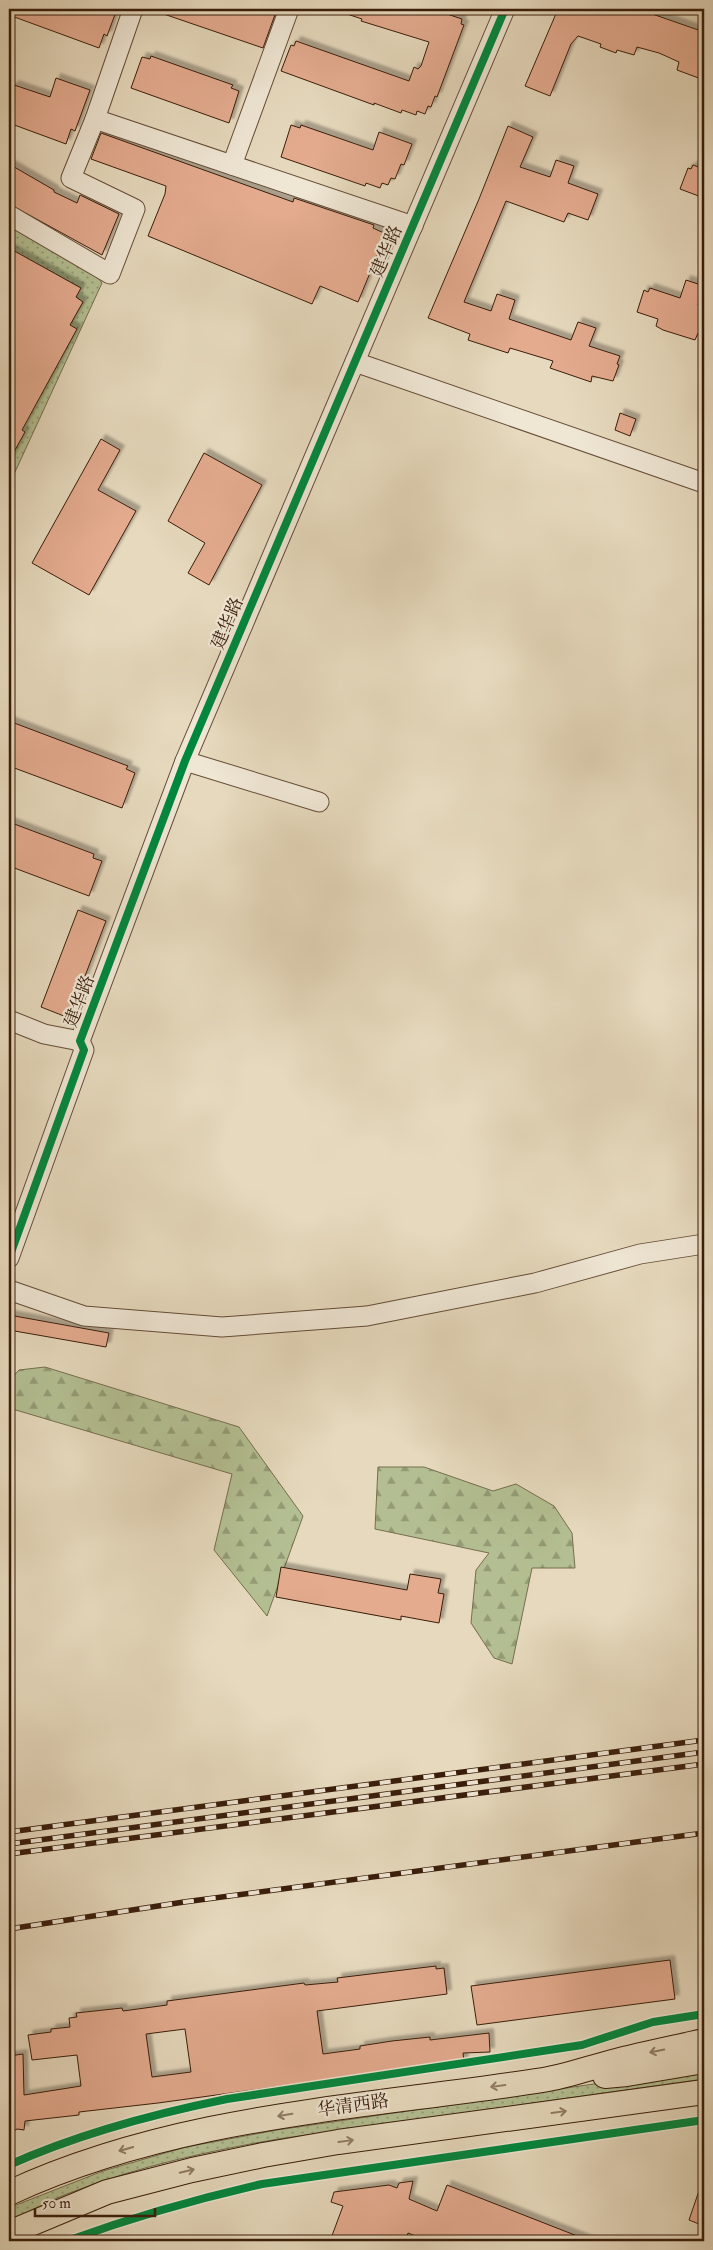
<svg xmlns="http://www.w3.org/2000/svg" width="713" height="2250" font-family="'IM FELL Double Pica','Noto Serif SC',serif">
	<defs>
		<pattern id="green-dots" width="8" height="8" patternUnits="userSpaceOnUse" patternTransform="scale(1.25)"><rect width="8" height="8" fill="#b3bf92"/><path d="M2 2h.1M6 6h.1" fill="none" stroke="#939b75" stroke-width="1.8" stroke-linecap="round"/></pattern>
		<pattern id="forest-firs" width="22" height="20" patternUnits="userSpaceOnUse" patternTransform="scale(1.25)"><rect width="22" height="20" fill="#b3bf92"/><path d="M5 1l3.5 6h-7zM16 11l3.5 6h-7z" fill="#939b75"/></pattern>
		<filter id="shadow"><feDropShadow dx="4.5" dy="-4.5" stdDeviation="1" flood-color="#0004"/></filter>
	</defs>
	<rect width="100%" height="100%" fill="#e6d9bd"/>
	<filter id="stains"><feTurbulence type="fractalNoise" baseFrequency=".004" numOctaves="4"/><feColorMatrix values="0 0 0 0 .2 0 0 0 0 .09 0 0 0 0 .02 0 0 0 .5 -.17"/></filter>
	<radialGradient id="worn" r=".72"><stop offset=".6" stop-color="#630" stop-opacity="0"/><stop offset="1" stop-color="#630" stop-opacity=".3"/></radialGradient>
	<g fill="url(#green-dots)" stroke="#766e4e">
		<polygon points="9,219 88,265 102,283 9,485"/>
		<path d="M704,2068V2079L278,2139C209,2151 140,2166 75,2191C52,2199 31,2211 9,2221V2209L16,2205L103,2171L186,2147L277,2130Z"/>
	</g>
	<g fill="url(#forest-firs)" stroke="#766e4e">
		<polygon points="45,1367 239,1427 303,1516 267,1616 214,1550 232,1474 9,1408 9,1381 19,1370"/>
		<polygon points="378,1467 424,1467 493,1491 516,1484 554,1506 572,1533 575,1568 532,1568 512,1664 494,1658 471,1623 476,1570 489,1553 375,1529"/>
	</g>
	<g fill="#e4ab8f" stroke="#391d0a" fill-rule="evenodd" filter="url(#shadow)">
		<polygon points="9,9 117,9 107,36 104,34 99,48 9,15"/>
		<polygon points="156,9 277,9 263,48 155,11"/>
		<polygon points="339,9 432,9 462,19 461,24 464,25 437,97 435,96 431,107 428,106 425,114 417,111 416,115 402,110 401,113 374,103 374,105 281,71 291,45 294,46 296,41 409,81 414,67 418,69 421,66 429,42 361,21 362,19 338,11"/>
		<polygon points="558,9 638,9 704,32 704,80 677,70 679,62 659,53 637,47 634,55 617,50 616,53 600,47 601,44 578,36 571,44 550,96 525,86"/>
		<polygon points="151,56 233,85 231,88 239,91 229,123 131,88 142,57 150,59"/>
		<polygon points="56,78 90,90 75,131 71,129 66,144 9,123 9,87 13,88 14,85 50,97"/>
		<polygon points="291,125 300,128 301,125 373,150 379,132 412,144 404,165 401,164 395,179 391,178 388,185 382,183 380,188 366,183 365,186 281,157"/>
		<polygon points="508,126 533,137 520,167 550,177 556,160 574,166 568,183 598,194 588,220 568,213 564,222 506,201 464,302 491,311 497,294 515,300 509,319 571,340 578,322 596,328 589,346 620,356 617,364 619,365 613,381 592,376 591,382 550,368 553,361 510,348 508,353 468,340 470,334 428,318 479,199"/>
		<polygon points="101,133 293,202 294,198 374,225 373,228 386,234 358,302 320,286 312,304 148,236 165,194 166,186 91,159"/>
		<polygon points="9,164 54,190 54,192 77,203 80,195 119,214 102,255 9,204"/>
		<polygon points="693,165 704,169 704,198 680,189 688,168 691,169"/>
		<polygon points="9,248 81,288 76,297 83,302 70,325 77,329 22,430 25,432 9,461"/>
		<polygon points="686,280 704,286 698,305 704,307 704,335 698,333 695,340 663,330 656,326 658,319 637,312 644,290 648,292 650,288 680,298"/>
		<polygon points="620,413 636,419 630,436 615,430"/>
		<polygon points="101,439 120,450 98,490 136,511 89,595 32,563"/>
		<polygon points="204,453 262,485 209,585 188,573 205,543 168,521"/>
		<polygon points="9,721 128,766 126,769 135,773 122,808 9,766"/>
		<polygon points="9,822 94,854 93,858 102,861 89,896 9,866"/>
		<polygon points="78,910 106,921 69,1018 41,1007"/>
		<polygon points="9,1315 109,1333 106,1347 9,1330"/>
		<polygon points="281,1567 407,1590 410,1574 441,1579 438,1593 444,1594 439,1623 401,1616 401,1620 276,1597"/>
		<polygon points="670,1960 675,1999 477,2025 471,1986"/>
		<path d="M436,1966V1969L444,1968L447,1994L317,2011L323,2054L360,2049V2046L392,2041L430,2037V2040L489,2033L490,2052L463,2053L464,2061L457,2062L158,2103L79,2112V2115L25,2121L24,2130L17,2129L9,2134V2056L23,2054L24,2095L81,2086L77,2055L32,2060L28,2035L51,2032V2029L70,2027L69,2018L77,2017L76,2013L122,2008L123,2011L167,2005V2001L304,1983L305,1985L338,1982L337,1978ZM185,2029L191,2072L152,2077L146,2034Z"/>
		<polygon points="413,2181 409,2199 437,2211 447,2185 590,2241 429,2241 408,2233 405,2241 330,2241 343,2206 331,2202 334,2192 389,2185 397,2188 399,2183"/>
		<polygon points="702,2182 704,2182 704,2226 689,2220"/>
	</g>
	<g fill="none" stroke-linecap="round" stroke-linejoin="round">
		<defs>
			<g id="minor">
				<polyline points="95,119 413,226"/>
				<polyline points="232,165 289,9"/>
				<polyline points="9,215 110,274 135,209 71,178 95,119 133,9"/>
				<polyline points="355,362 704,483"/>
				<polyline points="185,761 319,802"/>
				<polyline points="9,1020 44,1034 80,1041"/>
				<polyline points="9,1258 84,1050 80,1041 185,761 505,9"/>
				<polyline points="9,1290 84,1316 222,1327 367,1316 535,1283 640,1254 704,1244"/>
			</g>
			<g id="major">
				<polyline points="605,2076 627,2074 704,2061"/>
				<path d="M9,2193C177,2115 362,2108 543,2080C566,2076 589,2068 612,2062C643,2054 673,2048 704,2041"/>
				<polyline points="9,2233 107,2192 192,2170 263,2155 338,2142 704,2092"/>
			</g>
		</defs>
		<use href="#minor" stroke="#644c37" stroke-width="21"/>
		<use href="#major" stroke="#391d0a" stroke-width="26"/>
		<use href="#minor" stroke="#efe6d4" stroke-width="19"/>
		<use href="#major" stroke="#e6d9bd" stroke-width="24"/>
		<defs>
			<g id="rail">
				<polyline points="9,1832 704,1740"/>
				<polyline points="9,1844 704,1752"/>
				<polyline points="9,1854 704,1764"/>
				<polyline points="9,1929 184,1902 704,1833"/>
			</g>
		</defs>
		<use href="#rail" stroke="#391d0a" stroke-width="5.5"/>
		<use href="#rail" stroke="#efe6d4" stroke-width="4" stroke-dasharray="11" stroke-linecap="butt"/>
		<defs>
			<g id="cycleway">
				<polyline points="9,1258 84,1050 80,1041 185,761 505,9"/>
				<path d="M9,2165C78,2134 153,2114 227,2099L582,2045L653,2022L704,2014"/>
				<path d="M67,2241C130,2218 196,2199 262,2184L704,2120"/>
			</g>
		</defs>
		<use href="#cycleway" stroke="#efe6d4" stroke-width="11"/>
		<use href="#cycleway" stroke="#00873e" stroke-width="8"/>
	</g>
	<defs><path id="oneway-shaft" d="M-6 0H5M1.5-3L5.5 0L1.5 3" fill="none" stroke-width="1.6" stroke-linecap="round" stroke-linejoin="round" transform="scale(1.25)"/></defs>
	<g stroke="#907b64">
		<use href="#oneway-shaft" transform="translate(657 2051) rotate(168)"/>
		<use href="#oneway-shaft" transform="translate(498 2086) rotate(172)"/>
		<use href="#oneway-shaft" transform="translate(559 2112) rotate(-8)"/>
		<use href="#oneway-shaft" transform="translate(285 2115) rotate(171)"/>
		<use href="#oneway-shaft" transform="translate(346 2141) rotate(-8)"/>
		<use href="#oneway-shaft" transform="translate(126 2149) rotate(164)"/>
		<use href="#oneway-shaft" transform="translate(187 2171) rotate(-14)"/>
	</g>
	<g text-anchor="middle" stroke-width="4.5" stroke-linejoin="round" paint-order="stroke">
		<g font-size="18" fill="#391d0a" stroke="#efe6d4">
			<text transform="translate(386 251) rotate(-67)" y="6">建华路</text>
			<text transform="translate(227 623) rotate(-67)" y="6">建华路</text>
			<text transform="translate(79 1001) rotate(-69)" y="6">建华路</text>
			<text transform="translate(353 2105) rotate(-8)" y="6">华清西路</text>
		</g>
	</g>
	<rect width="713" height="2250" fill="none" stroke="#e6d9bd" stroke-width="30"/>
	<rect x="10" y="10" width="693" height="2230" fill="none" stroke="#391d0a" stroke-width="2.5"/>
	<rect x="15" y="15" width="683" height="2220" fill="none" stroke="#391d0a"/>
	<path d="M35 2208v8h120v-8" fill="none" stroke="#391d0a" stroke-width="2.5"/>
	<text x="42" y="2208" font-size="15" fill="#391d0a" stroke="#efe6d4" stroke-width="4" paint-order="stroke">50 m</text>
	<rect width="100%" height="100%" filter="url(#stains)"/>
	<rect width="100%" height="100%" fill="url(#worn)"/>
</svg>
